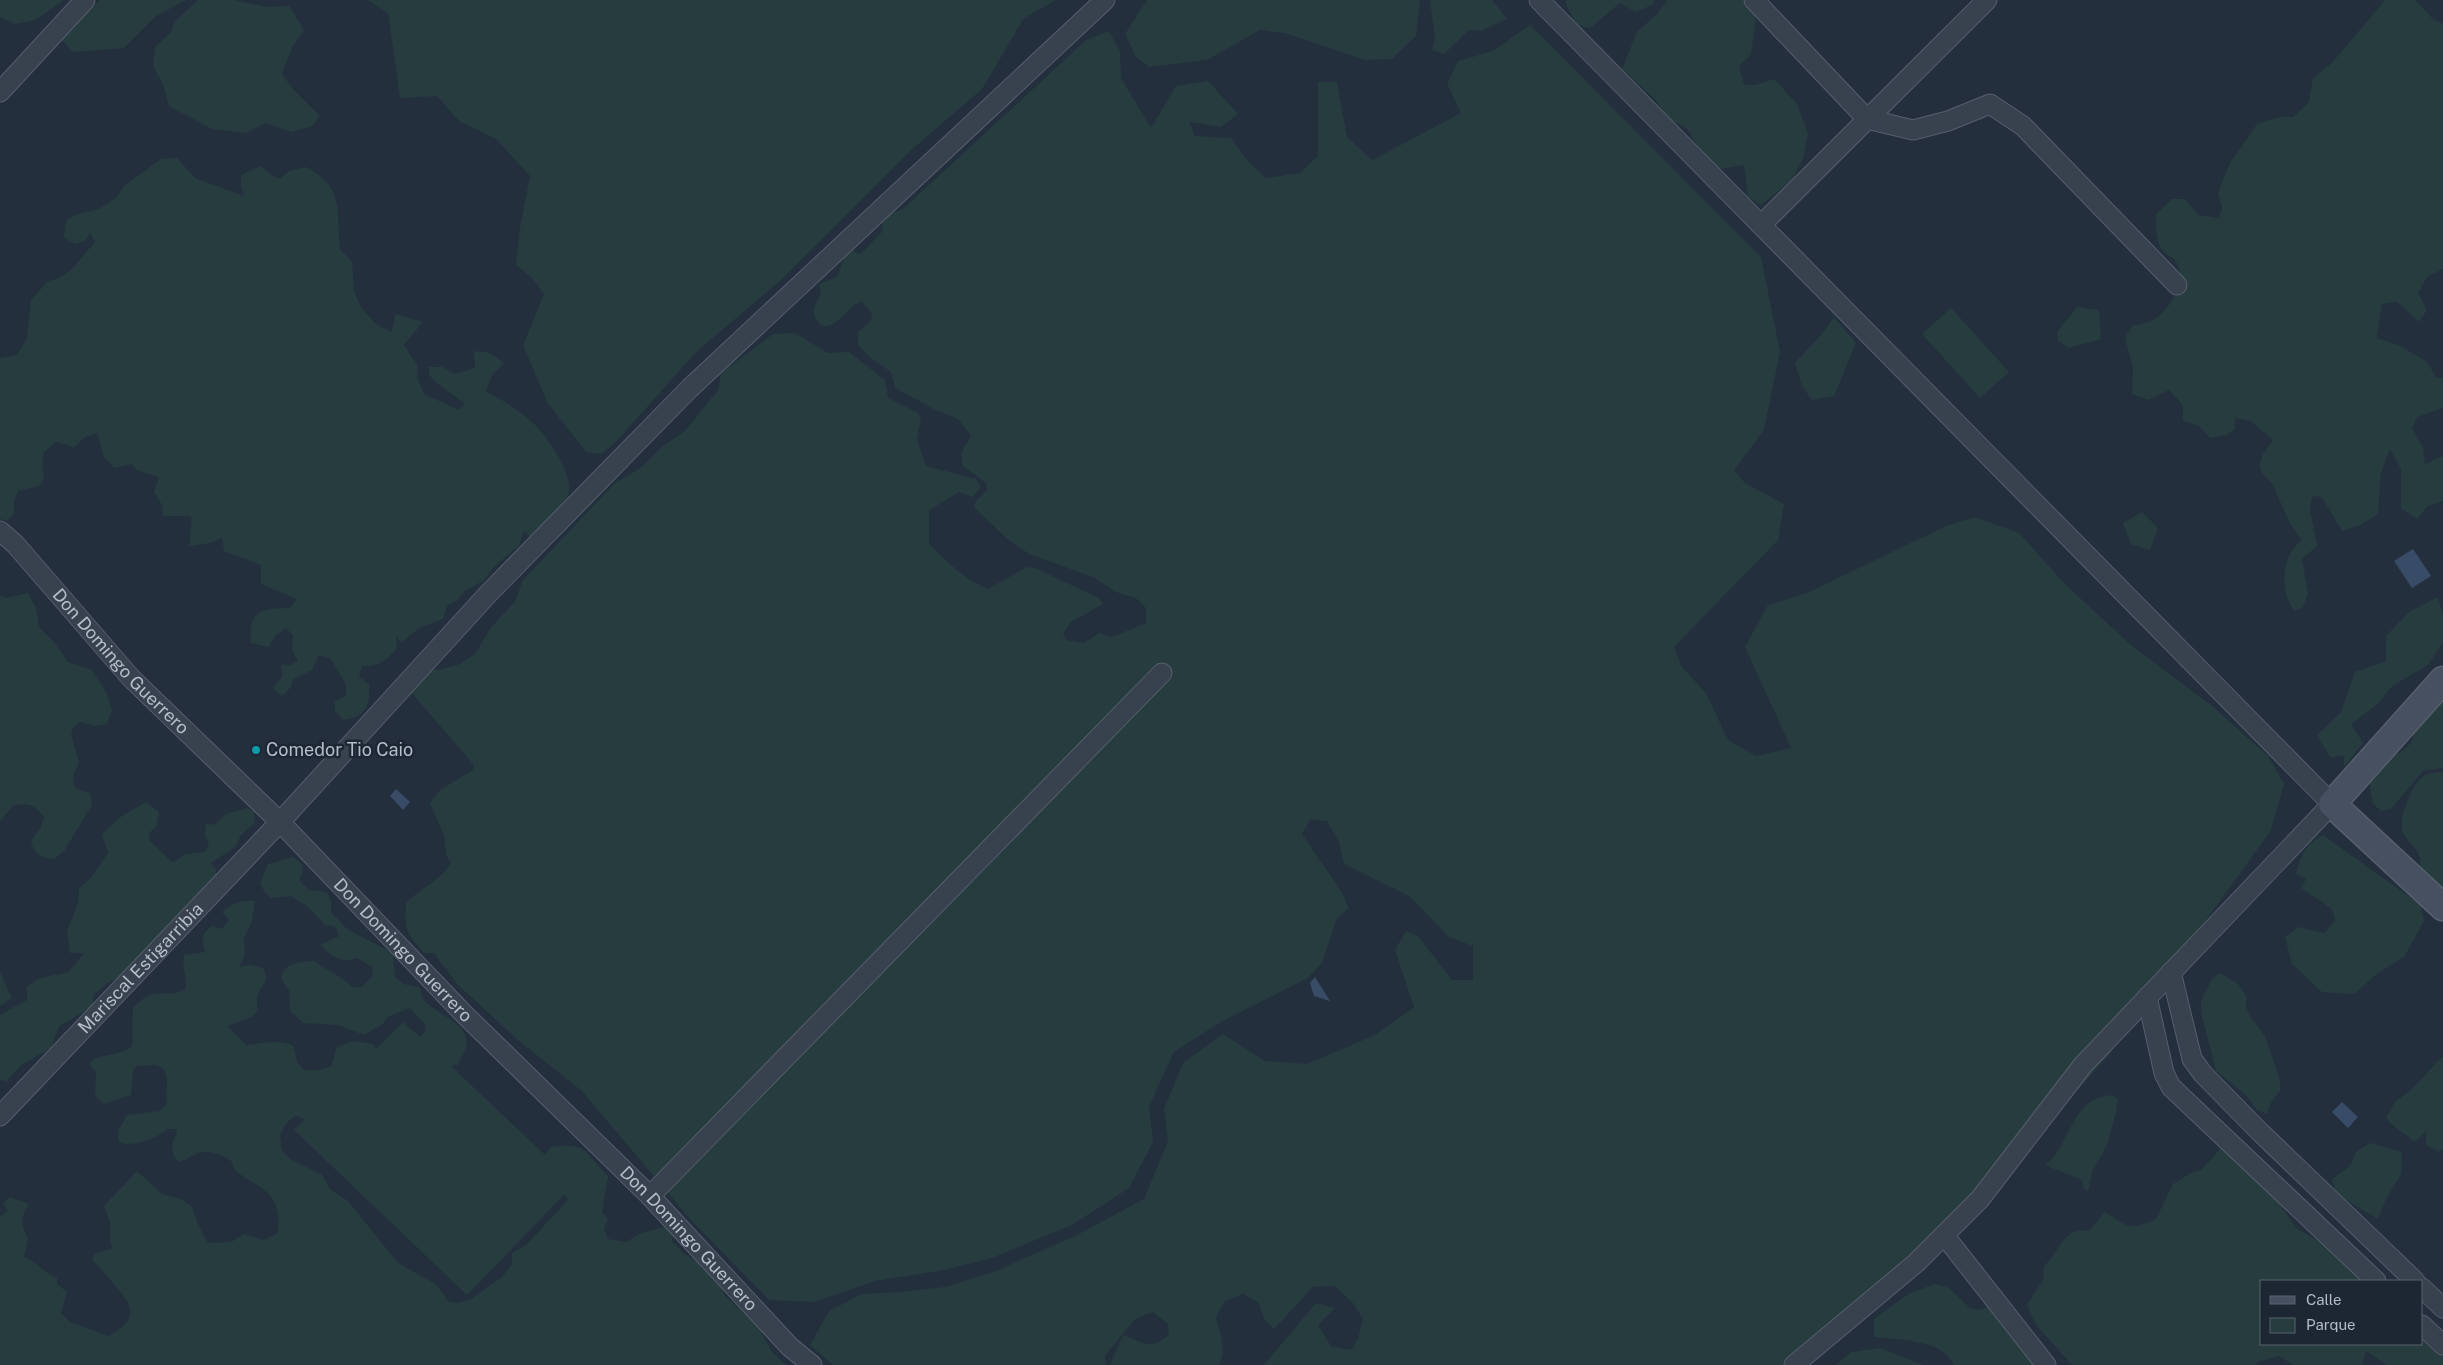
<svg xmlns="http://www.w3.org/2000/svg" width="2443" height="1365" font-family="'Public Sans',sans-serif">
	<rect width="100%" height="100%" fill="#242f3e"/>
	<g fill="#263c3f" fill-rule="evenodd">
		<polygon points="0,0 64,0 35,20 15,24 0,17"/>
		<polygon points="100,0 186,0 156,16 124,48 73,52 62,40 67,30"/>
		<polygon points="198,0 234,0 267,7 289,6 304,30 292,48 282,74 293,89 319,115 313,126 291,132 266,123 245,133 212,129 169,106 163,84 153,66 155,47 171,32 175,21"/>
		<polygon points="368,0 1056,0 1024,18 982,89 910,151 780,281 697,351 615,443 601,454 586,452 547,402 523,345 544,294 532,278 516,265 520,228 530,176 496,139 459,121 437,96 400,98 388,13"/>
		<polygon points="1147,0 1420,0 1416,36 1392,59 1365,60 1285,33 1260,30 1207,60 1149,67 1136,57 1125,34"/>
		<polygon points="1430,0 1492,0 1507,19 1481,31 1469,30 1444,54 1432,50 1435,38"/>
		<path d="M1567,0H1655L1652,5L1636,12L1620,3L1590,28C1575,28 1571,13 1565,2Z"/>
		<polygon points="1667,0 1743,0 1756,17 1751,55 1739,66 1744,85 1756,85 1774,79 1797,104 1808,133 1803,158 1792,180 1761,205 1748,197 1744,165 1713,170 1687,129 1667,117 1655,99 1622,69 1637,32 1658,13"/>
		<path d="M2385,0H2415L2433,19L2443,24V269L2427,277L2418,293L2427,310L2419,322L2397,302L2382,304L2377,338L2398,345L2426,361L2437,378H2443V408L2417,417L2412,428L2423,448L2425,464L2443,456V501L2428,506L2417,519L2401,508V469L2390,449L2381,473L2378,514L2360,525L2342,531L2322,497L2312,496L2310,509L2317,546L2302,559L2308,594L2303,607L2294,611C2279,589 2281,556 2302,540C2289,525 2282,506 2275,489C2272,480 2261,477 2260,467C2259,457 2268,447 2273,440L2251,421L2235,418V429L2227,435L2210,438L2199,426L2183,421V405L2169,390L2149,400L2132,394L2133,367L2125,338L2132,326C2142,324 2152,322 2160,315C2172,305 2186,278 2177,263C2174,257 2167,256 2163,251C2155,240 2156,226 2156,214L2172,199H2185L2198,215L2219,218L2222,208L2218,192L2230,163L2257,124L2279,117H2293L2309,102L2313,78L2332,63Z"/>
		<path d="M1530,25L1761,257L1780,352L1764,430L1734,470L1745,483L1784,504L1778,540L1674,647L1682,667L1706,693L1728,740L1756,756L1791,748L1745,647L1768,605L1807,593L1946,526L1975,517L2019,533L2066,585L2131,645L2212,706L2268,756L2284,784L2271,830L2109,1055L1951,1233L1808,1365H1264L1316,1303L1335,1308L1318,1325L1331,1346L1351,1350L1358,1339L1363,1319L1353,1303L1335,1286L1313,1287L1274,1329L1265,1320L1258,1302L1243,1294L1224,1302L1216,1317C1220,1333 1227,1349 1219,1365H1110L1123,1335C1144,1342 1149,1351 1169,1335L1168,1324L1153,1312L1135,1319L1105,1356L1106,1365H833L810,1345L829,1311L862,1294L900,1292L945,1287L996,1271L1077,1235L1144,1199L1168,1141L1164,1109L1183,1063L1223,1034L1265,1061L1307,1064L1375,1035L1414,1007L1395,950L1406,931L1418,936L1452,980H1473V946L1449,937L1409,896L1344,864L1339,842L1327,821L1310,820L1302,834L1341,891L1349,908L1337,918L1322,963L1308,978L1219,1023L1174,1052L1149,1106L1153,1142L1129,1188L1072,1225L992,1258L944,1270L875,1281L815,1302L769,1300L690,1219L582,1091L519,1041L457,984L434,953H424C406,934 404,928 406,903C421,888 440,881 451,863L446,855L444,836L430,803L440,790L473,770L474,765L411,692L418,676L428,669L439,670L460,664L475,654L490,629L515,601L523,580L615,483L639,469L662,447L685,431L718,390L721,373L773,334L795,333L828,353L849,352L885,380L888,398L918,413L921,419L917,439L926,466L976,479L981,487L973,497L959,492L929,510V544C947,562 964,579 988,589L1027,567L1035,568L1099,598L1103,604L1071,622L1063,634L1066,640L1084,643L1099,633L1112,637L1146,623V608L1136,598L1116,592L1093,577L1029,554L1006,538L974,507L976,501L987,490L986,483L963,466L961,453L971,436L958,419L936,410L895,388L891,372L867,355L858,345V332L872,320L871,312L862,302C844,307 838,331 820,325C810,314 814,305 821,294L819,284L837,277L846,253L853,251L860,254C868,248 874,239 882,232C883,212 887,215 903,209L1086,40L1109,31L1120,52L1121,78L1151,128L1176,86L1208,81L1238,114L1221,127L1189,122L1195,136L1231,138L1246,159L1266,178L1300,173L1318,156V82H1337L1347,137L1372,160L1461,113L1447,84L1458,61L1493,51Z"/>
		<path d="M177,158L195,178L244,196L241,186V175L260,166L270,174L280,179L289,171L306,167C346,188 336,212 340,249L352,262L354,292L363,310L377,325L392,332L395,314L423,322L404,345L417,365L418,380L424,394L459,410L465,404C452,393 440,388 429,375V367H442L455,374L475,368L474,352C486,349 494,356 504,363L492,375L486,392C502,399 527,415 539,429C550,441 572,475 569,491C565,512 547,525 531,537L524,531L519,545L493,568L483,581L464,591L458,600L447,606L443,619L419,628L401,643L396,636L397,648C386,661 379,667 362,666L359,677L369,684C371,706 365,717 343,720L335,711V701L346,696V685L331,659L319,655L312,670L293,679L291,687L282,696L273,688L282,677L281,664L290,665L298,661L292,650L293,635L286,628L275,636L269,647L251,643C248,608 262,609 290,608L297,599L261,584V565L224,551L222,538L210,543L189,546L192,519L190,516H163L162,505L154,492L159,477L136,470L132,464L114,468L104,457L97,433L84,438L74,447L56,442L44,452L42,466L44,478L40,486L18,491L14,501V514L7,521L0,519V358L17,355L27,338L31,300L48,281C70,278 81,257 95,242L90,233L85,241L76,244L64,238L65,225L68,219L78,214L99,209L116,198L124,186L161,159Z"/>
		<polygon points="2077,307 2099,310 2101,339 2069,348 2058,341 2057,332"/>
		<polygon points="1951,308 2009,372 1980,398 1922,334"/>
		<path d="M1834,317L1856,343L1834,396L1812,400L1802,386L1795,363C1809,347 1823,335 1834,317Z"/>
		<polygon points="2142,512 2158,528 2150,550 2131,544 2123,523"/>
		<path d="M28,593L36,608L39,627L54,642L68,662L92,670L107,694L112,710L107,724L94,726L80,722L74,726L71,734L79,763L74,773L73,784L77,789L90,793L92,805L64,851L54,859C40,858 34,854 31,841L41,827L44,817C35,805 29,803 14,805L0,821V596L6,598Z"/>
		<polygon points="2438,597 2443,615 2443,642 2428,665 2392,686 2378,704 2351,724 2363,743 2344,767 2344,756 2330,757 2317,735 2341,712 2355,672 2386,661 2386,636 2409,612"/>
		<polygon points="2443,695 2443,768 2423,771 2391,809 2381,811 2373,804 2369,782 2389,756 2401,752 2411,743 2418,724"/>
		<path d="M2443,772V889L2427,873L2422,874C2419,868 2422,862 2419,855C2416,847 2407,841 2403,833C2397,819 2413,780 2427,774C2431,772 2438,773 2443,772Z"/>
		<polygon points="146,802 159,812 156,827 150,832 149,840 173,863 185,854 205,852 209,845 205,836 206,823 214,825 226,814 247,808 254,811 255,822 241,835 235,847 211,863 216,869 216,881 196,901 185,907 163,937 143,951 124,979 111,981 94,994 92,1007 59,1026 51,1048 21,1065 6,1082 0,1079 0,1015 27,1000 27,986 40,978 69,972 84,953 70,953 67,931 78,903 79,888 91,878 108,853 102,834 119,818"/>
		<path d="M2323,835L2421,905L2424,921L2404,957L2379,972L2354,994L2322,992L2292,964L2285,937L2298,927L2324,933L2335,920L2332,909L2301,888L2306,879L2296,874C2301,854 2305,845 2323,835Z"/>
		<path d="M293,857L302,864L303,872L299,880L309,890L327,892L331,901V912L347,929L389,951L393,956L395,977L404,984L420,988C421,992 422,997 424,1000C435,1014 472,1024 466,1047C465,1053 460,1059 458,1065L451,1066L545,1155L551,1147C589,1142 584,1153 608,1176L602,1212L608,1220L604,1229L608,1239L626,1242L641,1233L667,1226L674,1232L672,1241L684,1254L710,1268L725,1296L757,1325L772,1352L786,1365H0V1217L8,1211L3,1203L10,1197L29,1204C20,1218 21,1223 28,1238L24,1257C38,1262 41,1271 57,1278V1284L67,1292L61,1313L70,1322L109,1336C130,1323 138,1313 121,1293C112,1281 103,1271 92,1260L95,1254L113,1248L110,1241V1223L104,1206L137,1171L162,1194L181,1199L192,1207L198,1224L208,1243L231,1242L244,1234L263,1240L277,1234C288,1180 234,1185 232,1162C225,1155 208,1150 198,1153C192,1155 187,1160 180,1162C170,1155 170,1143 177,1134L176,1129H167C157,1139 132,1148 119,1142L118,1131L127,1115L160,1111L167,1103C165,1088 170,1085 164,1069L156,1065L137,1066L133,1071L131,1095L104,1104L95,1096L96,1073L89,1063C102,1052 120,1057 132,1046L133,1007C139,1002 146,995 154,994C166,992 174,995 185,990C188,977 181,966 184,955L205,952C201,939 201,934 212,926L222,929L229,919L222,912C232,903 241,900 255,901L252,921L244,938L245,955L239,967L250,965L263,968L267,978C260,992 255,993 258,1010L252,1017L227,1026L246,1045C263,1043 278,1039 294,1046L297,1062L304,1070H320L331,1066L337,1047L353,1041L373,1044L376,1049L403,1022L420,1037L426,1030L424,1023L410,1008L387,1017L383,1024L364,1035L338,1025L303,1023L290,1011L289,990L281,979C283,962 300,962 314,961C327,971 341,975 352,987H361L373,976L372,967L357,958C341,964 331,956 320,945L339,936L335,926L325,925L308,907L291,896L271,898L265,893L260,883L268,864ZM296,1116L305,1119L294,1130L467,1295L565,1194L568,1200L526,1245L512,1253V1264L502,1277L471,1299L459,1303L448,1301L437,1285L398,1263L348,1201L330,1189L322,1175L290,1159L282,1150L280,1135L287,1122Z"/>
		<polygon points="0,972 12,998 0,1006"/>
		<polygon points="2220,973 2238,984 2246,996 2246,1007 2251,1018 2265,1036 2280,1080 2280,1091 2271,1102 2267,1114 2257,1110 2246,1095 2216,1071 2201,1012 2201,1001 2212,979"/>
		<path d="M2443,1056V1149L2439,1152L2426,1145V1132L2414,1142C2405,1131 2396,1132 2386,1117L2396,1101L2411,1090Z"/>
		<path d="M2112,1095L2118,1099L2116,1113L2107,1145L2092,1172L2088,1192L2083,1188L2082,1180L2045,1165C2067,1148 2070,1114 2093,1100C2098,1097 2106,1096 2112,1095Z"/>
		<polygon points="2370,1143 2402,1152 2401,1174 2385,1201 2378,1219 2336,1194 2332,1179 2350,1166 2356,1152"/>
		<path d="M2222,1147L2258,1173L2296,1228L2334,1250L2369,1281H2262V1344H2422V1325L2443,1344V1365H2387L2366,1351L2362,1365H2293L2279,1356L2258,1362L2256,1365H2072L2036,1325L2027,1305L2043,1280L2044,1266C2062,1250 2061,1227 2089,1231L2105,1212C2130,1228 2129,1231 2156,1219L2173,1184L2191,1173L2201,1170Z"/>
		<path d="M1935,1284L1949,1288L1970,1308L1979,1310L1994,1305L2045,1365H1954C1943,1339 1899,1340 1874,1337V1319L1908,1294Z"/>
		<polygon points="1880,1348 1924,1365 1836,1365 1851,1352"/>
	</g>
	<g fill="#394c67">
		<polygon points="2413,549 2431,576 2412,588 2394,561"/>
		<polygon points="396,789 410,802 403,810 390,796"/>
		<polygon points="1315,977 1330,1001 1314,996 1310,983"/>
		<polygon points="2342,1102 2358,1117 2348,1128 2332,1112"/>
	</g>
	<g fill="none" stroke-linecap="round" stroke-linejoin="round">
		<defs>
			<g id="street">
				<polyline points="1539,0 2332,804 2083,1065 1980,1199 1916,1263 1794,1365"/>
				<polyline points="1754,0 1867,119 1913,130 1948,121 1990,104 2023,126 2177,285"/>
				<polyline points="0,92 85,0"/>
				<polyline points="1761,225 1987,0"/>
				<path id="s1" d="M0,531L15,544L131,678L280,822L464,1014L650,1196L790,1347L812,1365"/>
				<polyline points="2171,972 2192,1059 2203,1074 2260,1132 2415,1281"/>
				<polyline points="2147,997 2164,1073 2171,1087 2376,1281"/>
				<path id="s2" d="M0,1116L280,822L488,594L690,388L1105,0"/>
				<polyline points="650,1196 1162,673"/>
				<polyline points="1944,1235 2046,1365"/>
				<polyline points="2422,1288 2443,1308"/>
				<polyline points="2422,1325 2443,1345"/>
			</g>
			<polyline id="secondary" points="2443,680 2332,804 2443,907"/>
		</defs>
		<use href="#street" stroke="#565f6c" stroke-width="21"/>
		<use href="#secondary" stroke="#565f6c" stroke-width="29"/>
		<use href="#street" stroke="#38414e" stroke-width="19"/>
		<use href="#secondary" stroke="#465061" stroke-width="26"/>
	</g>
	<circle fill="#0f9aa8" stroke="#1d2633" stroke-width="2" cx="256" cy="750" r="5"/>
	<g text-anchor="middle" stroke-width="5" stroke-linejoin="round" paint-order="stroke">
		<g font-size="18" fill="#b4bcc9" stroke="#1d2633">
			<text dy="6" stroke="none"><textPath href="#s1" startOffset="178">Don Domingo Guerrero</textPath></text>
			<text dy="6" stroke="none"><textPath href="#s1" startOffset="582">Don Domingo Guerrero</textPath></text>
			<text dy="6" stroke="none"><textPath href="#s2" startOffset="204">Mariscal Estigarribia</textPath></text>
			<text dy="6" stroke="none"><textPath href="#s1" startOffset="988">Don Domingo Guerrero</textPath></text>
		</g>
		<g font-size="18" fill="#b4bcc9" stroke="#1d2633" text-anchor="start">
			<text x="266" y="756">Comedor Tio Caio</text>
		</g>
	</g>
	<rect x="2260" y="1280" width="162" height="65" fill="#1d2633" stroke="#59626f"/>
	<rect x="2270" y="1296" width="25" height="8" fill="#465061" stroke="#59626f"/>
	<text x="2306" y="1305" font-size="15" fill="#b4bcc9">Calle</text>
	<rect x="2270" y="1318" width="25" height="15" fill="#263c3f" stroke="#59626f"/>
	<text x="2306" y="1330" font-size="15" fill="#b4bcc9">Parque</text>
</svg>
